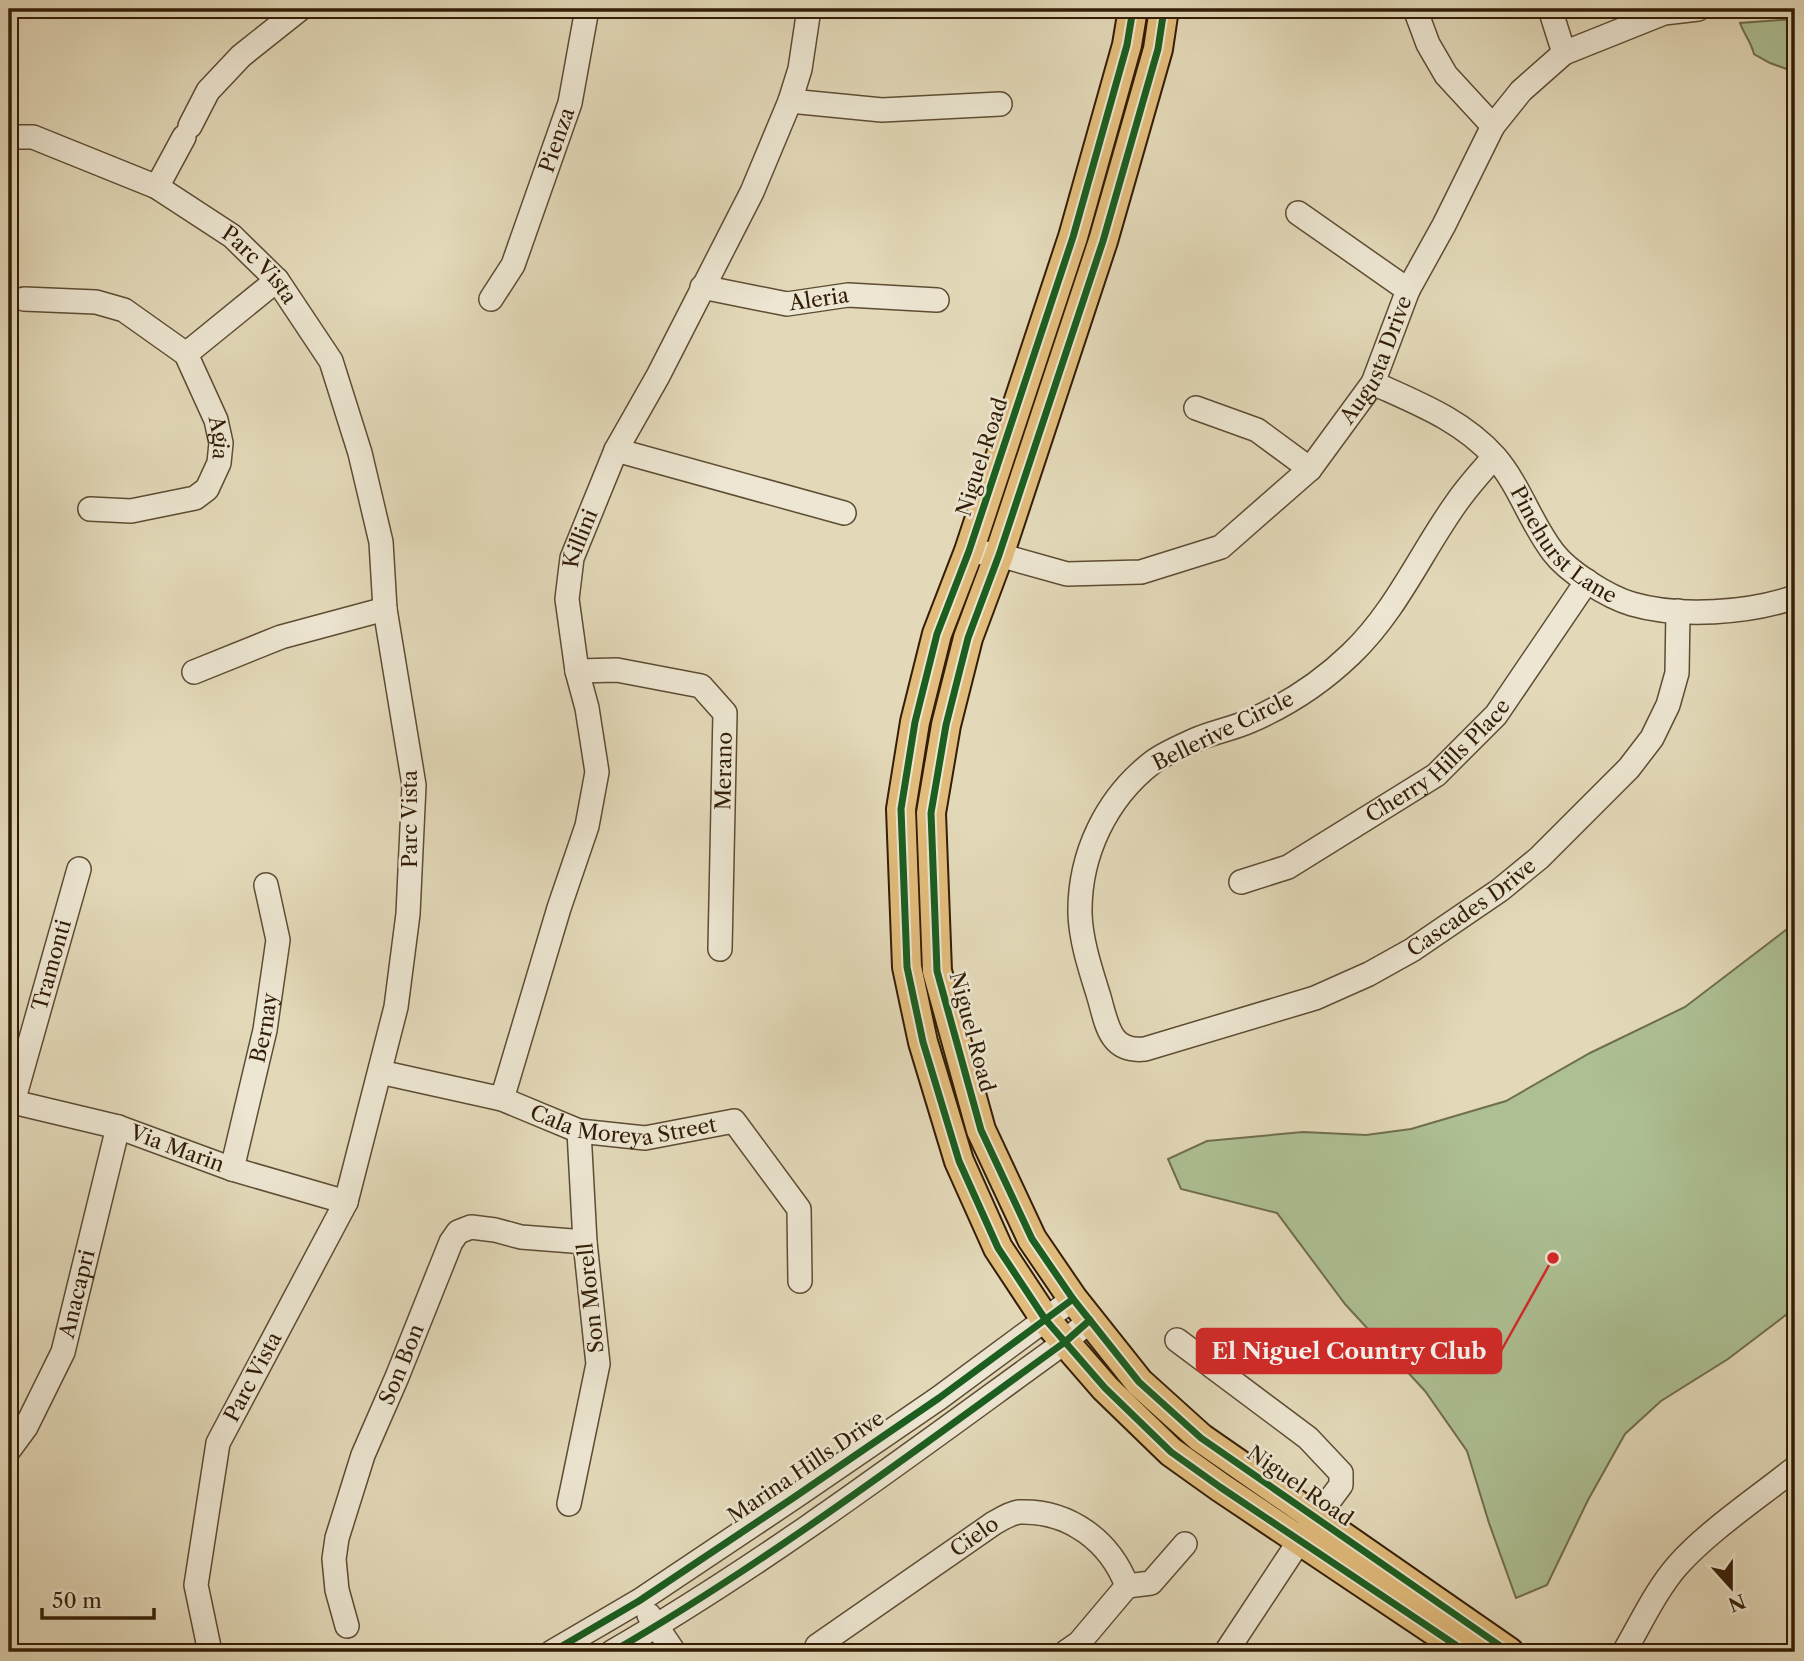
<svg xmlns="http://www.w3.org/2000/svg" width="1804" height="1661" font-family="'Libre Caslon Text',serif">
	<rect width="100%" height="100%" fill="#e3d9b9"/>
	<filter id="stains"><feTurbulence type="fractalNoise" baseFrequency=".00286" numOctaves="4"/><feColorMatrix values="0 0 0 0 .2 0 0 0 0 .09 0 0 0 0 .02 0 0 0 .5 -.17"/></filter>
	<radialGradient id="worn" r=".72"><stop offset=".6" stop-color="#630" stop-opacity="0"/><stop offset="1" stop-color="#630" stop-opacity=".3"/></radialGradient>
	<g fill="#adc094" stroke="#706e4d" stroke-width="2">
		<path d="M1795,19V72L1770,63L1754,54C1751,42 1744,34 1740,23Z"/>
		<polygon points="1795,923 1795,1308 1728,1359 1661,1401 1625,1434 1588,1500 1547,1585 1516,1598 1489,1523 1467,1451 1425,1391 1345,1304 1277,1213 1181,1189 1168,1159 1207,1141 1303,1132 1366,1135 1411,1129 1506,1101 1590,1053 1685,1007"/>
	</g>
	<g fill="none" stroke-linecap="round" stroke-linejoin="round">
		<defs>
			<g id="minor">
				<polyline points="1415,9 1428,44 1446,75 1493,126"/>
				<polyline points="1550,9 1564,53"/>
				<polyline points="790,101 882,110 1000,104"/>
				<polyline points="190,126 208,91 241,56 300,9"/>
				<path id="s1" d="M9,137H33L157,187L232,236L277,280L331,361L360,453L381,542L385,609L414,785L408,914L396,1007L346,1202L218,1443L196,1585L210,1652"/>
				<polyline points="157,187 184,137"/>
				<polyline points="1298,213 1408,290"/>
				<path id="s2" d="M702,287L787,304L848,295L937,300"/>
				<path id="s3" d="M24,299L96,302L124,310L186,354L216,420L221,443L219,463L207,489L195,498L131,511L90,509"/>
				<path id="s4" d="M491,299L513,265L570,103L587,9"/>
				<polyline points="186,354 277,280"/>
				<path id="s5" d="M1373,383C1417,403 1462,420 1495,457C1520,486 1530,522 1553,552C1568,572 1608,597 1632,604C1680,618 1749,613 1795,597"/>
				<polyline points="1196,408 1257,430 1310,469"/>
				<polyline points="616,450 844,513"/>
				<path id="s6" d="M1494,457C1482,471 1468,486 1457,502C1421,552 1397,610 1351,654C1323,681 1287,705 1250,721C1232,729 1213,732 1195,740C1182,746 1165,753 1153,762C1106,798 1079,855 1080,914C1081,942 1091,971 1099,997C1107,1025 1110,1053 1145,1049L1315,998L1369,974L1412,950L1500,890L1539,858L1629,768L1652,738L1668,705L1677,673L1678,611"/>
				<path id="s7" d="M969,551L999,555L1067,574L1141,572L1221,547L1310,469L1373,383L1408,290L1444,225L1493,126L1521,91L1564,53L1664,13L1698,9"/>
				<polyline points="577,671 617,670 701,686 725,713 720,949"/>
				<polyline points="194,672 281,637 385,609"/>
				<path id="s8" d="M1241,882L1288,867L1436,775L1496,715L1587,581"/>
				<path id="s9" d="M380,1072L502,1099L579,1131L645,1138L734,1121L799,1209L800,1281"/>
				<path id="s10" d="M502,1099L559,908L587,826L597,772L587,708L577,671L567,599L572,558L616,450L658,376L752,192L790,101L800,69L809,9"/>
				<path id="s11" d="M9,1101L118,1127L232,1169L346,1202"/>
				<path id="s12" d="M13,1102L79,869"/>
				<path id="s13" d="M232,1169L265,1030L278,940L266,885"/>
				<polyline points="1177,1340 1308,1438 1341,1473 1341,1485 1300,1540 1226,1652"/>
				<path id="s14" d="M9,1450L26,1427L63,1352L118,1127"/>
				<polyline points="569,1504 598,1364 585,1242 579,1131"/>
				<polyline points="649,1615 674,1652"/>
				<path id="s15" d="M347,1626L337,1590L334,1559L337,1538L363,1455L397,1377L451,1242L458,1232L471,1227L495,1230L521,1237L585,1242"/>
				<polyline points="552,1652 639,1601 796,1496 939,1398 1073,1299"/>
				<path d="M612,1652C771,1560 917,1449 1065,1342L1090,1320"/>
				<path id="s16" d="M819,1652L817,1646L994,1523C1001,1519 1011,1513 1019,1512C1069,1510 1110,1541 1127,1586"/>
				<polyline points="1066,1652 1079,1643 1127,1586 1151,1583 1185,1544"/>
				<path d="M1624,1652C1641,1623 1656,1590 1678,1565C1708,1531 1759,1497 1795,1468"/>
			</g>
			<g id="major">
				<polyline points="1133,9 1127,45 1073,237 969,551 937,634 915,722 901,809 907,967 923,1042 959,1161 998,1248 1045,1319 1105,1388 1171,1452 1220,1487 1466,1652"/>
				<polyline points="1164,9 1158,49 1103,241 999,555 968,638 946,725 931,813 937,971 981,1130 1032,1239 1073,1299 1139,1382 1201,1438 1509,1652"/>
			</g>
		</defs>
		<use href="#minor" stroke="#5e4c33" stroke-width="26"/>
		<use href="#major" stroke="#321d06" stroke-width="32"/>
		<use href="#minor" stroke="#ede6d2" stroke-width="23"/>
		<use href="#major" stroke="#e2bc7c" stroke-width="28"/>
		<defs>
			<g id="cycleway">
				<polyline points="1133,9 1127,45 1073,237 969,551 937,634 915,722 901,809 907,967 923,1042 959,1161 998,1248 1045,1319 1105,1388 1171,1452 1220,1487 1466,1652"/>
				<polyline points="1164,9 1158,49 1103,241 999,555 968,638 946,725 931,813 937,971 981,1130 1032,1239 1073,1299 1139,1382 1201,1438 1509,1652"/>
				<polyline points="552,1652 639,1601 796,1496 939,1398 1073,1299"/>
				<path d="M612,1652C771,1560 917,1449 1065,1342L1090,1320"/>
			</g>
		</defs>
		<use href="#cycleway" stroke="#ede6d2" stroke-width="11"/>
		<use href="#cycleway" stroke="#1b5e20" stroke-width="7"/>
	</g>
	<g text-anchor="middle" stroke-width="5" stroke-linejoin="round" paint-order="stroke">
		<g font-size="21" fill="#321d06" stroke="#ede6d2">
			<text dy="7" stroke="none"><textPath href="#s4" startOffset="173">Pienza</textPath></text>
			<text dy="7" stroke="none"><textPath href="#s1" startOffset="287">Parc Vista</textPath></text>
			<text dy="7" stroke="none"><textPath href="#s2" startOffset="119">Aleria</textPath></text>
			<text dy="7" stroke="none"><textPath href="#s7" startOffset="506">Augusta Drive</textPath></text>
			<text dy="7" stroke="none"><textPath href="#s3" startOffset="268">Agia</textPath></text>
			<text transform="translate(982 457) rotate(-72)" y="7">Niguel Road</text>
			<text dy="7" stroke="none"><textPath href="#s10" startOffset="579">Killini</textPath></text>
			<text dy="7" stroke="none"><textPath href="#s5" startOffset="257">Pinehurst Lane</textPath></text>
			<text transform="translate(1223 731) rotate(-26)" y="7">Bellerive Circle</text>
			<text dy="7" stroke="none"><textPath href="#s8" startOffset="234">Cherry Hills Place</textPath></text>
			<text transform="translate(724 771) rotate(-89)" y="7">Merano</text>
			<text transform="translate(410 819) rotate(-90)" y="7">Parc Vista</text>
			<text dy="7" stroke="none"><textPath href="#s6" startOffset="1169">Cascades Drive</textPath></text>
			<text dy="7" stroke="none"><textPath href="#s12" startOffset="142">Tramonti</textPath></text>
			<text dy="7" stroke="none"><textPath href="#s13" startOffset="145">Bernay</textPath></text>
			<text transform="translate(972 1032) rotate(75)" y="7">Niguel Road</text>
			<text dy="7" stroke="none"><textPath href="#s9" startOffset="252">Cala Moreya Street</textPath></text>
			<text dy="7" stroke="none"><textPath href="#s11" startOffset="175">Via Marin</textPath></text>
			<text dy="7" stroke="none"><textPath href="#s14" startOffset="172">Anacapri</textPath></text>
			<text transform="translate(591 1298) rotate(-96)" y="7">Son Morell</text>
			<text dy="7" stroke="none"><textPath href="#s15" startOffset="275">Son Bon</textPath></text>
			<text transform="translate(253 1377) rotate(-62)" y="7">Parc Vista</text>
			<text transform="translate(806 1467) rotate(-34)" y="7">Marina Hills Drive</text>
			<text transform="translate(1300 1486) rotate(35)" y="7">Niguel Road</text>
			<text dy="7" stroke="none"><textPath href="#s16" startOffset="198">Cielo</textPath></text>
		</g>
	</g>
	<path fill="none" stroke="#d62828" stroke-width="2.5" d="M1553 1258L1501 1351"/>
	<circle fill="#d62828" stroke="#ede6d2" stroke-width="2.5" cx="1553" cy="1258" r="7"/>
	<rect fill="#d62828" stroke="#d62828" stroke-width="2.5" x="1197" y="1329" width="304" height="44" rx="7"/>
	<g font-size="23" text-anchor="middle" font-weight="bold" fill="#fff">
		<text x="1349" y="1359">El Niguel Country Club</text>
	</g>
	<rect width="1804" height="1661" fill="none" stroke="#e3d9b9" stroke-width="35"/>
	<rect x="10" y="10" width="1783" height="1640" fill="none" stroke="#321d06" stroke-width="3.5"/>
	<rect x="18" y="18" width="1769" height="1626" fill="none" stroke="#321d06" stroke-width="2"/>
	<g transform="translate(1731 1587) rotate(159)" stroke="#ede6d2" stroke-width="5" paint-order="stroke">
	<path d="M0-5L12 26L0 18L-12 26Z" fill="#321d06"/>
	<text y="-10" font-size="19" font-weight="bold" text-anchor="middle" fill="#321d06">N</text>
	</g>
	<path d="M42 1608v10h112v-10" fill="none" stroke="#321d06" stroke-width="3.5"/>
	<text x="52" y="1608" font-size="21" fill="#321d06" stroke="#ede6d2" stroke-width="5" paint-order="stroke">50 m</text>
	<rect width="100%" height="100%" filter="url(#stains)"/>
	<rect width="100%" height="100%" fill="url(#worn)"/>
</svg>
